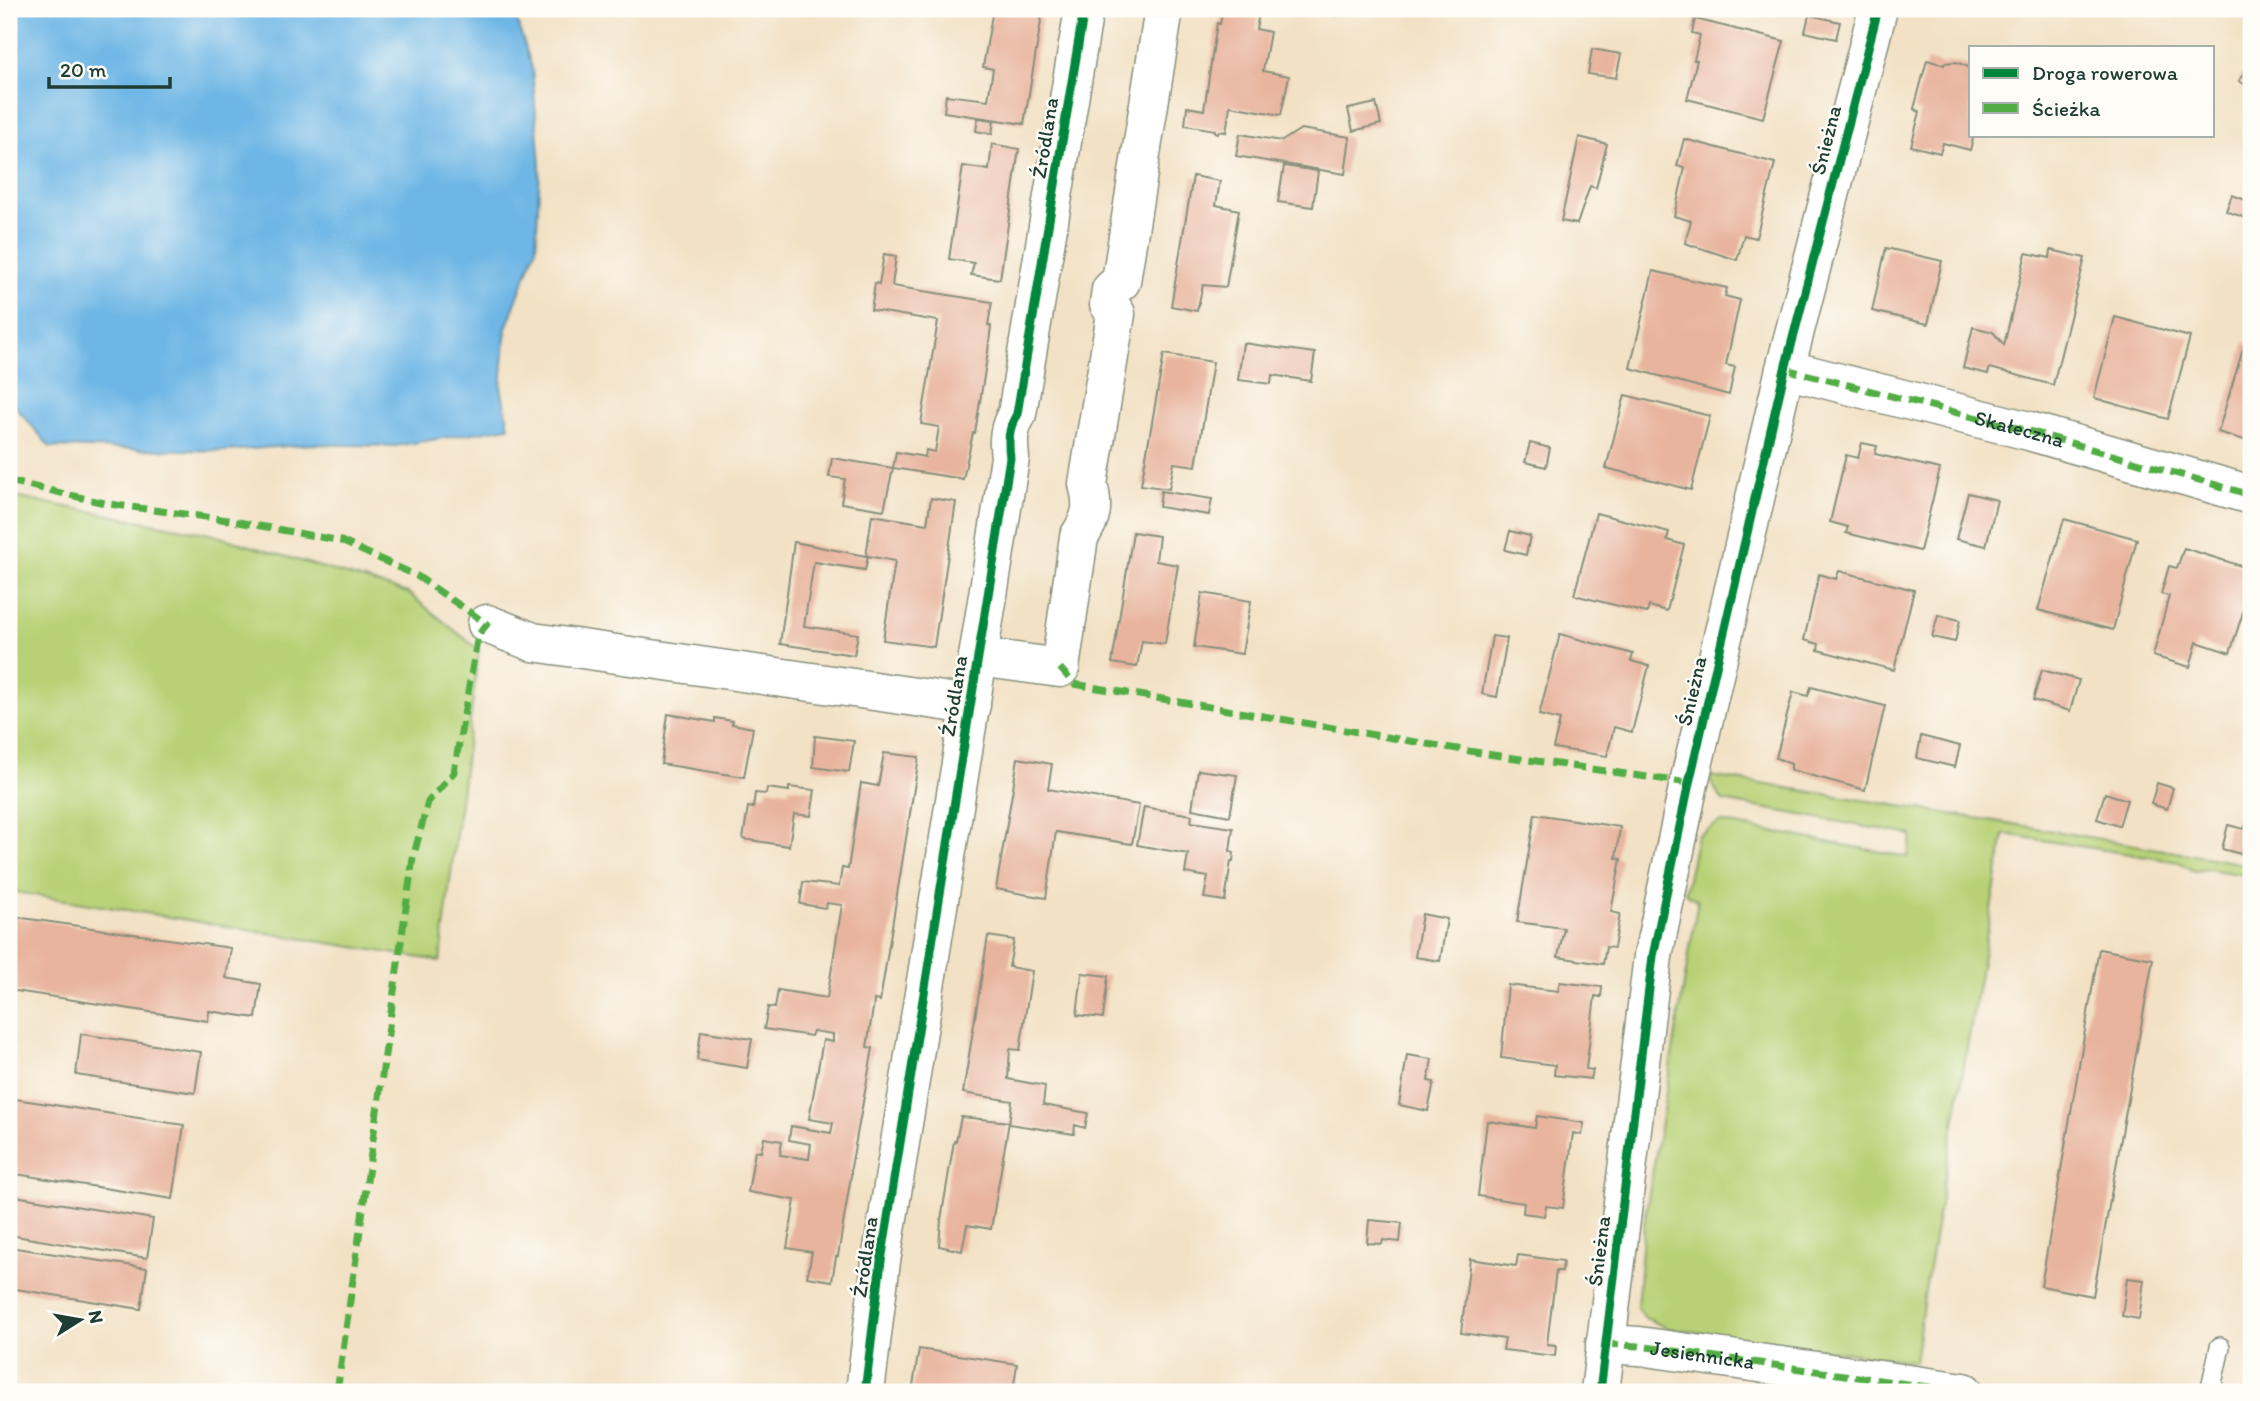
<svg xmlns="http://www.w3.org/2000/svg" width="2260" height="1401" font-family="Itim,sans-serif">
	<rect width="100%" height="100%" fill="#fdfcf7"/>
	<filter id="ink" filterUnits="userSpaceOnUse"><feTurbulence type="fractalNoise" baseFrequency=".0143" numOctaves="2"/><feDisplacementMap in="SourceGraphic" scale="14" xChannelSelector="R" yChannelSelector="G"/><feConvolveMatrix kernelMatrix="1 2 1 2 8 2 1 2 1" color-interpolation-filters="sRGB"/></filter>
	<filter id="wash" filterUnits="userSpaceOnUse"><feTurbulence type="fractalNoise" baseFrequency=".00686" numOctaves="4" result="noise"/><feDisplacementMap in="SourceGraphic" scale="28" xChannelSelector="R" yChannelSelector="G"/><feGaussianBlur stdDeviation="1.57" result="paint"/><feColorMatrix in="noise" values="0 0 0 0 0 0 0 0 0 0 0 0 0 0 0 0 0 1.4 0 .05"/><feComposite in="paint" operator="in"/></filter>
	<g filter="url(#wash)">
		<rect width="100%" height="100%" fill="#f2e1c4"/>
		<g fill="#b8d176" stroke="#6c8755" stroke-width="2">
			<polygon points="9,496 210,534 408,593 479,650 440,961 9,891"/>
			<polygon points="1711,776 2007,823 2251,865 2251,876 2208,869 2194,871 2179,862 2004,834 1924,1297 1915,1362 1667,1328 1645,1318 1637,1307 1644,1224 1698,900 1685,893 1697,836 1720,822 1908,857 1912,835 1723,801 1710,781"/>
		</g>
		<polygon fill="#6db6e5" stroke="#467a8c" stroke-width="2" points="9,9 513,9 532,68 540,165 536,249 506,328 501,387 509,427 395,446 312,444 227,451 50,447 9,399"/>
		<g id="blocks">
			<g fill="#e8b49d">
				<polygon points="993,9 1043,9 1024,124 944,112 946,95 988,100 993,69 983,67"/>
				<polygon points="1223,9 1260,9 1256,29 1270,32 1263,71 1289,76 1281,115 1230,106 1226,132 1219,131 1218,133 1215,132 1215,130 1185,125 1187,107 1204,110 1217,23 1220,24"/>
				<polygon points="1301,9 1337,9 1336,16"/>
				<polygon points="1809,15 1840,22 1836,39 1805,32"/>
				<polygon points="1695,19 1784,41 1763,118 1687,99 1697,60 1694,60 1700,35 1692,33"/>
				<polygon points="1592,49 1621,54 1616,78 1588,74"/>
				<polygon points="1927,60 1944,65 1944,63 1956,62 1971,68 1971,135 1974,135 1970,150 1943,143 1940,153 1911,146 1920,112 1914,109"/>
				<polygon points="2251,60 2251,88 2239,81"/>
				<polygon points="1376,103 1381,124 1353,131 1348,109"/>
				<polygon points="978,118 994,120 992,134 976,131"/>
				<polygon points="1301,129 1350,137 1345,174 1236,156 1240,134 1282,141"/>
				<polygon points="1579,137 1607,144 1596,188 1590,186 1577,224 1561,221"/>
				<polygon points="1684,139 1775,163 1756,238 1744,235 1737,260 1685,243 1691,221 1674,216 1685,168 1677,166"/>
				<polygon points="992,144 1019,149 1000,279 971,275 974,263 949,259 963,166 989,170"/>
				<polygon points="1284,166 1318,171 1313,207 1278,202"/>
				<polygon points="1193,176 1220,181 1216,205 1239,210 1226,287 1203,285 1197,311 1171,306"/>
				<polygon points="2232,195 2251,202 2251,220 2226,211"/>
				<polygon points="1886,248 1942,261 1928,324 1872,311"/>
				<polygon points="2051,250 2085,258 2053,385 1990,368 1988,374 1963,368 1973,327 1993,332 2004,345 2026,253 2050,258"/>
				<polygon points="884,254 896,256 892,286 992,302 988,325 991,326 988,351 975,433 973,433 963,479 893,468 896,452 925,457 926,450 935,452 939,427 921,424 938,321 871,310 875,283 879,284"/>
				<polygon points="1653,271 1727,288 1725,296 1740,300 1726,365 1735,367 1729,395 1630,368"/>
				<polygon points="2115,317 2190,337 2168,419 2094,398"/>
				<polygon points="2245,342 2251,344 2251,442 2218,432"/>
				<polygon points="1243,343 1315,353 1311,381 1272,375 1271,384 1238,380"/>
				<polygon points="1164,354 1213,362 1196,466 1174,463 1169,489 1141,485"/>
				<polygon points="1625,395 1710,416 1691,490 1606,468"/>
				<polygon points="1530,443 1550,448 1546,467 1525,462"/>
				<polygon points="1862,443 1877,446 1875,454 1940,469 1920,551 1846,533 1848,527 1830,522 1846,455 1858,458"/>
				<polygon points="832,458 893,468 884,510 841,503 845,479 829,477"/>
				<polygon points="1161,491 1212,499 1209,515 1159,507"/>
				<polygon points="1968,493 1997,500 1986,546 1956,539"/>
				<polygon points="931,498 956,502 934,647 883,640 895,561 868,556 865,570 814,562 804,626 858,634 854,655 780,644 794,542 866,556 872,515 927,524"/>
				<polygon points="1596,513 1669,532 1667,540 1684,545 1667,611 1649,606 1647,613 1574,595"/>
				<polygon points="2064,519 2137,539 2113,630 2038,610"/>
				<polygon points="1510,531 1530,536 1526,555 1505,550"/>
				<polygon points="1133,532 1159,536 1156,561 1178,565 1165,644 1142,641 1137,667 1112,663"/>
				<polygon points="2184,548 2251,569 2251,587 2230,653 2197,642 2190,667 2153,656 2169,596 2161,594 2169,566 2177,568"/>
				<polygon points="1839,571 1914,590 1894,670 1818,650 1819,644 1804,640 1819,574 1836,579"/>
				<polygon points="1202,593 1251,601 1242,654 1194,647"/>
				<polygon points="1938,615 1960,620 1955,642 1932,637"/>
				<polygon points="1560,634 1633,654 1631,661 1649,666 1632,732 1614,727 1607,756 1553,748 1560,720 1539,715"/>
				<polygon points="1492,636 1507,638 1497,697 1482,694"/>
				<polygon points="2042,670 2079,680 2070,711 2033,700"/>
				<polygon points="1811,687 1885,706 1865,790 1791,770 1791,764 1776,758 1793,692 1808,696"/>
				<polygon points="668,714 715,722 715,718 733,721 732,724 753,728 744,777 661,764"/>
				<polygon points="815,736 854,741 849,772 813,767"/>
				<polygon points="1921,736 1960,746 1955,767 1917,758"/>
				<polygon points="884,753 919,757 881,995 880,1001 874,1000 874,1002 867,1047 873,1048 851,1167 851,1176 838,1256 836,1257 832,1281 807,1277 812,1252 787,1248 795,1200 748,1192 755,1151 761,1152 764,1138 782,1141 780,1155 809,1159 811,1144 789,1140 791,1126 831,1133 833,1123 809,1119 823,1040 833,1042 833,1034 813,1031 811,1036 764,1029 768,1007 775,1008 778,990 827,998 842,905 827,903 826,908 800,904 803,882 839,886 842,868 848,869 861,783 878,786"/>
				<polygon points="1018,758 1052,764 1048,789 1139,805 1132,844 1056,832 1046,898 996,889"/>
				<polygon points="1198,770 1237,775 1230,816 1192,809"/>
				<polygon points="2157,783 2173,788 2167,809 2151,804"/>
				<polygon points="789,787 815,790 811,816 794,814 789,846 743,839 748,807 753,808 755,793 766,794 767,788 789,791"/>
				<polygon points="2105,793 2127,800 2119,826 2097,819"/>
				<polygon points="1144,807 1192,815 1191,822 1233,828 1230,851 1234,852 1233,861 1231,861 1225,901 1204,898 1208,877 1185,873 1188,854 1137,845"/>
				<polygon points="2251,810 2251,851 2243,849 2241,854 2222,849 2228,825 2244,829"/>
				<polygon points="1535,814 1620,827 1616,858 1621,859 1611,912 1620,914 1614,948 1606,947 1603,964 1558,957 1564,928 1517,922"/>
				<polygon points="1422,914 1447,919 1440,961 1415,957"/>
				<polygon points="9,916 231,948 226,978 261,984 256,1018 209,1011 208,1021 9,990"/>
				<polygon points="988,936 1014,940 1009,967 1032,971 1020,1050 1010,1049 1008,1079 1045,1086 1043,1105 1088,1113 1085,1128 1075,1125 1074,1134 1009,1124 1012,1101 963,1093"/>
				<polygon points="2099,949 2153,959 2093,1296 2041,1286"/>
				<polygon points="1082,973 1108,976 1103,1018 1077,1015"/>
				<polygon points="1560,982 1602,987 1601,997 1595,996 1586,1069 1593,1070 1591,1079 1554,1075 1555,1065 1501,1058 1508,985 1558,991"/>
				<polygon points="701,1031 752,1039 747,1068 697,1060"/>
				<polygon points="81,1034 201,1052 195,1093 76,1075"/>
				<polygon points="1407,1055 1432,1059 1428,1081 1434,1082 1428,1111 1399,1105"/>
				<polygon points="9,1098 184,1125 173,1199 9,1173"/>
				<polygon points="1537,1116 1584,1123 1582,1135 1573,1133 1563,1208 1546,1206 1544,1216 1523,1213 1524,1203 1478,1196 1487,1121 1535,1128"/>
				<polygon points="961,1117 1009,1122 991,1229 967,1225 962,1251 939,1246 941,1220 954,1141 956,1141"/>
				<polygon points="9,1195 153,1219 147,1258 9,1235"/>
				<polygon points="1369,1220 1402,1223 1400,1242 1383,1240 1382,1244 1367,1243"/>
				<polygon points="9,1247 147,1268 141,1309 9,1288"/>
				<polygon points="1518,1255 1563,1261 1562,1271 1556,1271 1547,1344 1556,1345 1555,1356 1503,1350 1505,1339 1461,1333 1470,1259 1516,1266"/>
				<polygon points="2127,1278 2144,1280 2139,1319 2122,1316"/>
				<polygon points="919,1349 1017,1364 1013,1392 912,1392"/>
			</g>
		</g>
	</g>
	<g filter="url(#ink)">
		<use href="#blocks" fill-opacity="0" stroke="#888f7c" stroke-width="2"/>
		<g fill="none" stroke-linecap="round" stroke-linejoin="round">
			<defs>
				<polyline id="lane" points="2210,1392 2220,1347"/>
				<g id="street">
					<path id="s1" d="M1785,369L2029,431L2251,495"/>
					<polyline points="487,624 533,642 971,705"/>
					<path d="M978,657L1060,668L1079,537C1092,517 1094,507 1088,484L1116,314L1109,304L1111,290L1121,281L1164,9"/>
					<path id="s2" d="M1605,1344L1639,1346L1964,1392"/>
					<path d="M865,1392L881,1261L1010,458C1008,441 1008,429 1017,414L1084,9"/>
					<polyline points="1600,1392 1653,956 1689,783 1785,369 1878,9"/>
				</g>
			</defs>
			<use href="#lane" stroke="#888f7c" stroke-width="22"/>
			<use href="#street" stroke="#888f7c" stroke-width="41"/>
			<use href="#lane" stroke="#fff" stroke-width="19"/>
			<use href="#street" stroke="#fff" stroke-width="38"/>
			<g stroke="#52ad45" stroke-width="7" stroke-dasharray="14 7" stroke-linecap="butt">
				<polyline points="1785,369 2029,431 2251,495"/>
				<polyline points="9,481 109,504 228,520 341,541 417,576 487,624 478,635 454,772 428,802 413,858 337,1392"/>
				<polyline points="1060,668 1074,684 1487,754 1689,783"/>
				<polyline points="1605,1344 1639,1346 1964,1392"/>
			</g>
			<defs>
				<g id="cycleway">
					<path d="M865,1392L881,1261L1010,458C1008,441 1008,429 1017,414L1084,9"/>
					<polyline points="1600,1392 1653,956 1689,783 1785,369 1878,9"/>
				</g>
			</defs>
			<use href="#cycleway" stroke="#fdfcf7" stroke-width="13"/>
			<use href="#cycleway" stroke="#00873e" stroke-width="9"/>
		</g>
	</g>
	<g text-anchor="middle" stroke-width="5" stroke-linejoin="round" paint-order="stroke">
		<g font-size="21" fill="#1f3d34" stroke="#fdfcf7">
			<text transform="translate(1045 138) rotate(-81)" y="7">Źródlana</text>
			<text transform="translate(1826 140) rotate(-76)" y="7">Śnieżna</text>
			<text dy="7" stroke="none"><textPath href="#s1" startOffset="242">Skałeczna</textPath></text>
			<text transform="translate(1692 691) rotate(-77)" y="7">Śnieżna</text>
			<text transform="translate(954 696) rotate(-81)" y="7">Źródlana</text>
			<text transform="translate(1599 1251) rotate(-83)" y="7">Śnieżna</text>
			<text transform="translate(865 1257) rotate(-82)" y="7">Źródlana</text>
			<text dy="7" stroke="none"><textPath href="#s2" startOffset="98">Jesiennicka</textPath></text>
		</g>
	</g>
	<rect width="2260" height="1401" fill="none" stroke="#fdfcf7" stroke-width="35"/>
	<rect x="1969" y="46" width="245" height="91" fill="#fdfcf7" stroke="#a4b0a9" stroke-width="2"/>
	<rect x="1983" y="68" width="35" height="10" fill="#00873e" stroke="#a4b0a9" stroke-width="2"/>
	<text x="2032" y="80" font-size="21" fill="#1f3d34">Droga rowerowa</text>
	<rect x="1983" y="103" width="35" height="10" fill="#52ad45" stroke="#a4b0a9" stroke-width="2"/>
	<text x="2032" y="116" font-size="21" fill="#1f3d34">Ścieżka</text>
	<g transform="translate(80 1320) rotate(79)" stroke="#fdfcf7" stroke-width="5" paint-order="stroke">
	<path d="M0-5L12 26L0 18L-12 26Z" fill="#1f3d34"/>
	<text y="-10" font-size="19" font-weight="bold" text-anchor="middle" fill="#1f3d34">N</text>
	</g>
	<path d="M49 77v10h121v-10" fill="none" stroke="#1f3d34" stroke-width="3.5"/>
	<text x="60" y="77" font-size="21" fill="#1f3d34" stroke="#fdfcf7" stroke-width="5" paint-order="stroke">20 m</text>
</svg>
